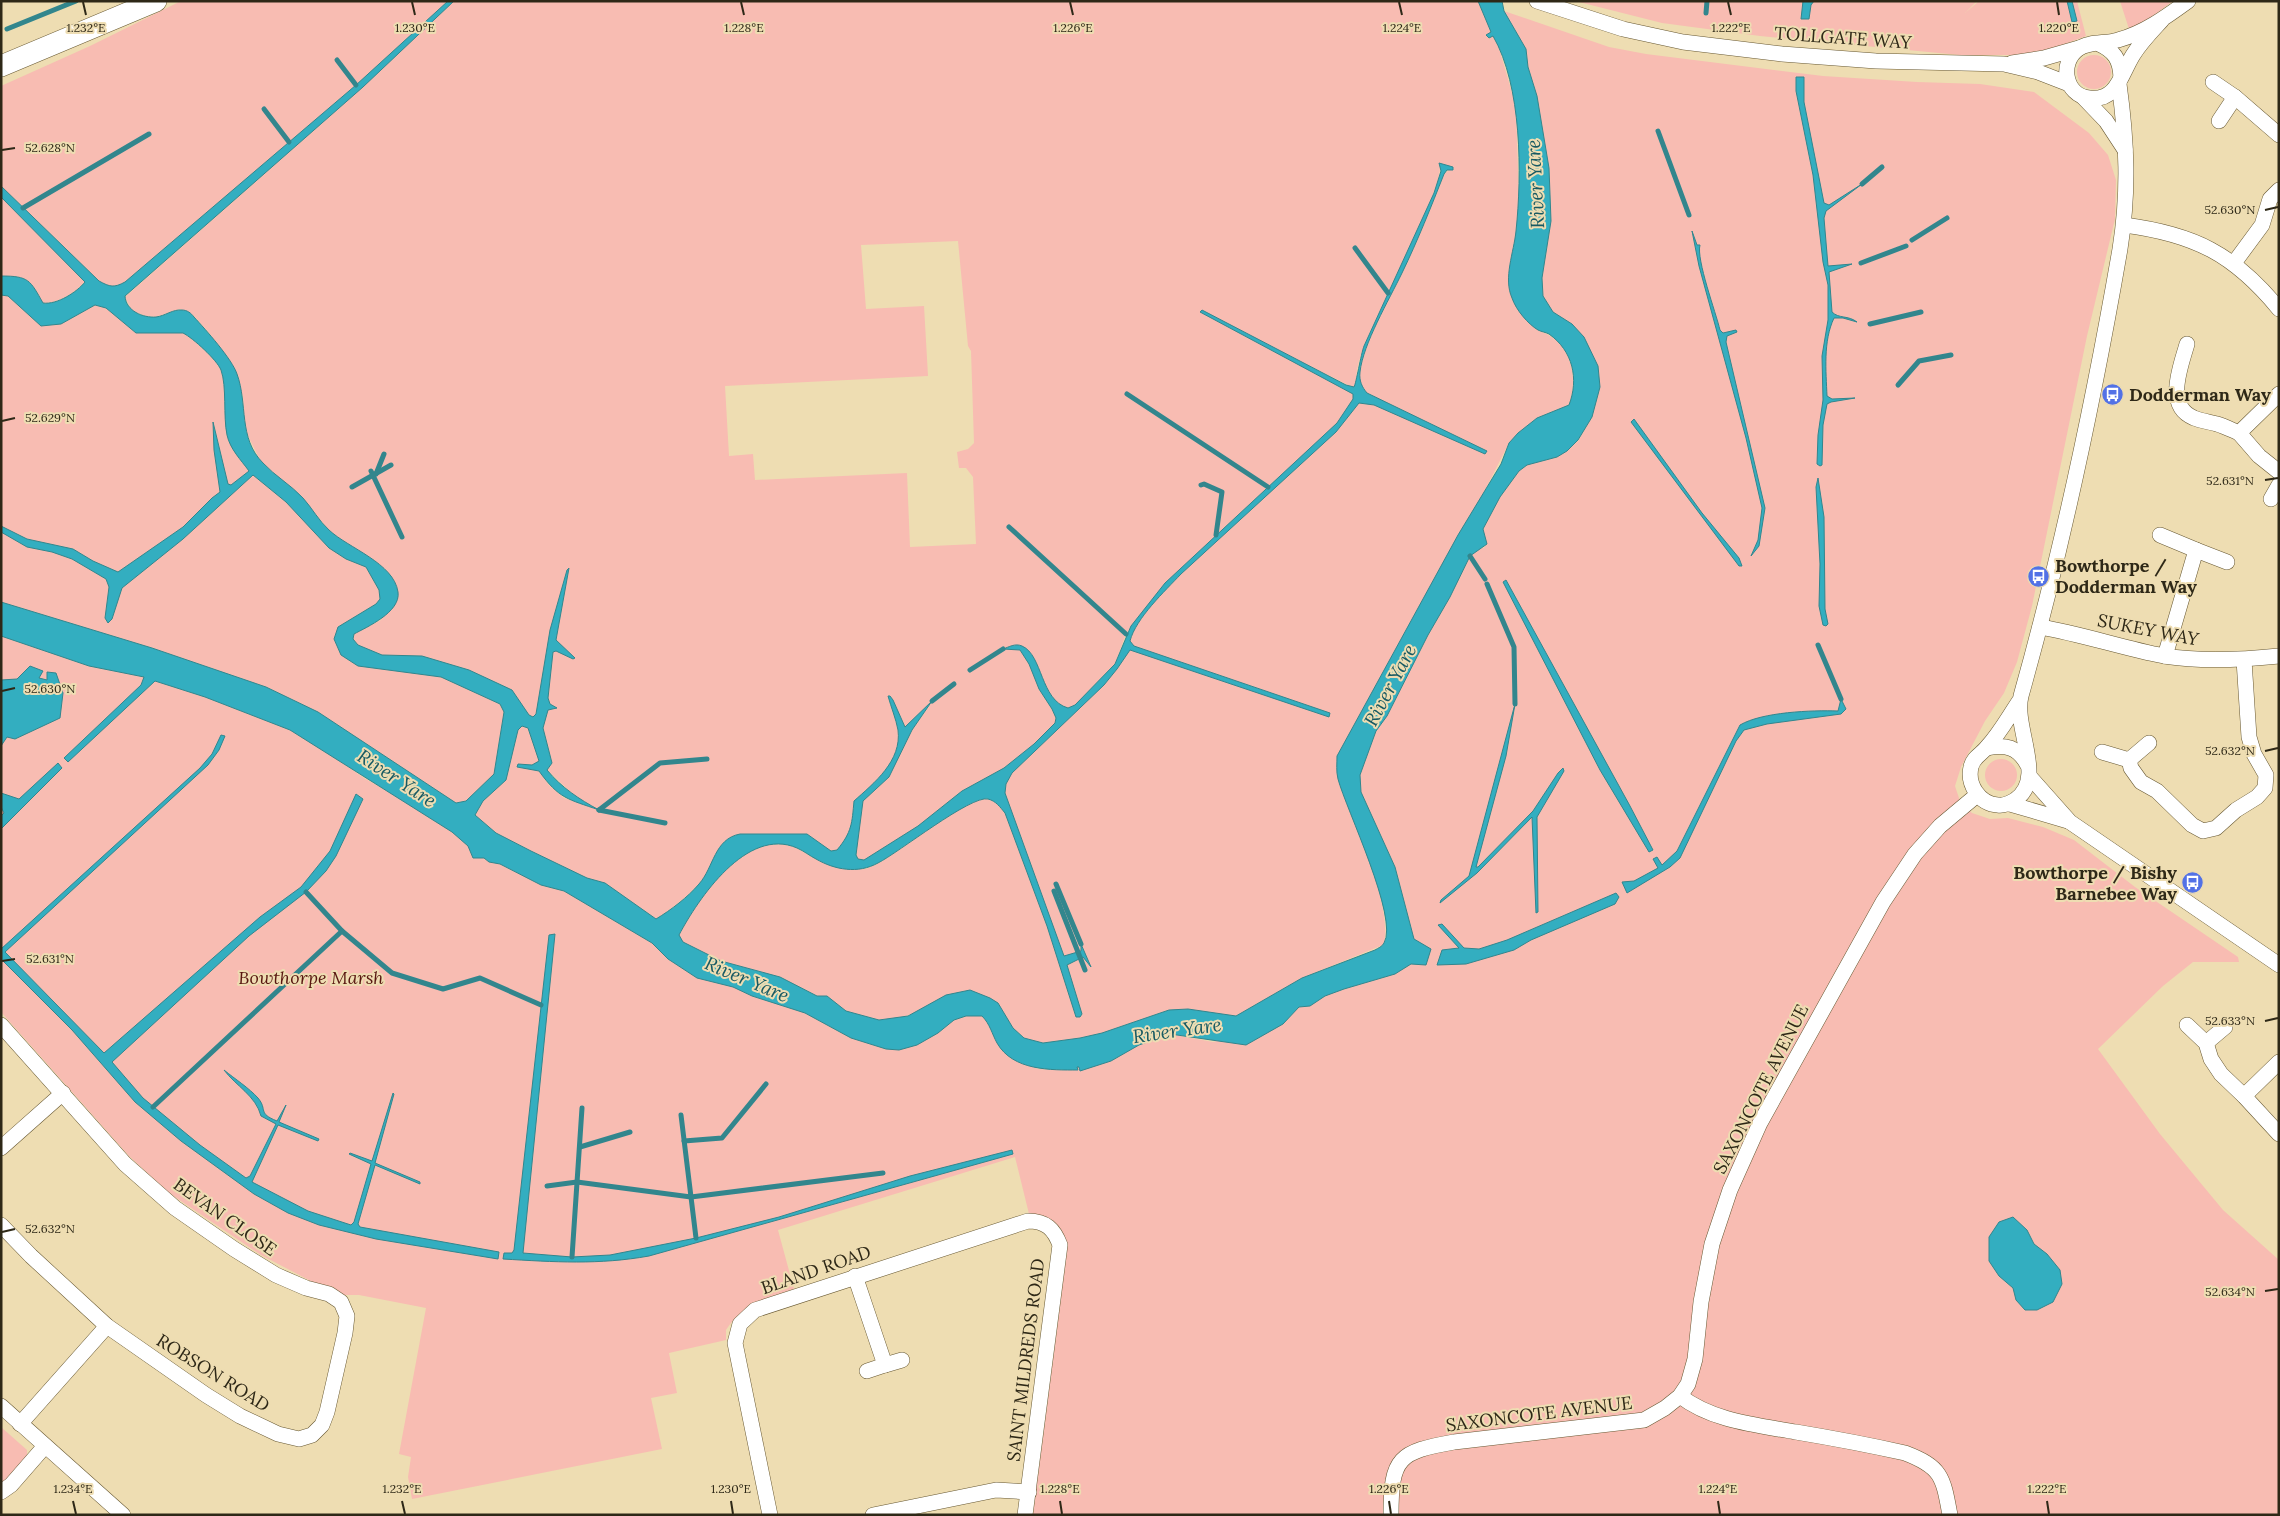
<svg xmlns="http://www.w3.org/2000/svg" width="2280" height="1516" font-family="Lora,serif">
	<rect width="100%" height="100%" fill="#eeddb2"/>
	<g fill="#f8bcb2" fill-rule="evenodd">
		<path d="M181,1H448L356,85L125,282C114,288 110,287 99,281L1,186V86L90,46Z"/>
		<path d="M454,1H1478L1492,33L1486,35L1493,36L1499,48L1516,106L1519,199L1516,233L1539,331C1571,341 1579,376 1569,405L1537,418L1509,443L1338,779C1352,814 1396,913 1383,945L1302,978L1236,1016L1169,1010L1102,1033L1080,1038L1043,1043L1024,1038L1013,1028L998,1003L922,1010L898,1019L879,1020L846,1011L827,996H817L780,977L721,961L683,942L679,935C698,899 746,827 796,848C803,851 809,856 816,859C823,863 857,870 864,869C867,869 872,866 875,865C897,855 970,794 988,799C996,801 1000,807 1005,813L1047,926L1076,1017H1080L1082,1014L1067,965L1083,957L1089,965L1081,946V951L1064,957L1004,793L1006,784L1012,773L1104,685L1117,669L1130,649L1329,716L1330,713L1133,646L1130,641C1136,618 1165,591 1181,574L1336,432L1359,403L1374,405L1487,451L1367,393C1362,387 1359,381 1360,372C1363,343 1389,300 1402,273C1418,240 1431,207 1444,174L1453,167L1439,163C1450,182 1365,331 1358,366C1356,372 1357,379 1356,385L1354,388L1201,312L1353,394V399L1337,423L1165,583L1126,634L1115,664L1075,705L1068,708C1041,700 1042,661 1022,646L1006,649L1020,650L1029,664L1039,689L1052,709L1056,718L1055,723L1034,744L1004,768L962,791L918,826L864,860L858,859L856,855L863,801L889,777L912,730L930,705L905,728L893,700L888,697C891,708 896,719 898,731C902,761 874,783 854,801C852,823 852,832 837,850L831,851L807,834H740C714,839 714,867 699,884C687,897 671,909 656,919L605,883L587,878L531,851L496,833L475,815L483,801L506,780L518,730L522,726L528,728L539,761L532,765L519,764L539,771L549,785L564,798L595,808L578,799L547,770L552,762L543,728L548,709L556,708L550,704L548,698L553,652L556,650L573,659L556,640L569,568L567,570L550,630L536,714L533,717L529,715L512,690L469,670L422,656L382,655L358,645L353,639L354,634L381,620L398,593L328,529L302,498L261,462L244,428L243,396L210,334L193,315L180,309L156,317L146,316L132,311L125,297L363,87ZM958,241L968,346L971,351L974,443L968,449L957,452L959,468H966L973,477L976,544L910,547L907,473L755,480L753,454L729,456L725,386L928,376L924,306L866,309L861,245Z"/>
		<polygon points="1575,1 1977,1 1965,13 1979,1 2077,1 2086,36 2049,50 2020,55 1960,55 1760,36 1662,23"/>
		<polygon points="2120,1 2173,1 2150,18 2129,29"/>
		<path d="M1504,11L1609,47L1646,54L1823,76L1917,82L1980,84L2034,92L2089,133L2108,155L2116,180L2115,219L2087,336L2032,606L2017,662L2004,693L1985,721L1961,767L1955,786L1960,801L1972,813L1990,819L2008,818L2043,827L2074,840L2135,887L2238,957L2239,962H2193L2163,986L2098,1049L2160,1134L2223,1210L2279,1260V1515H1033L1067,1251C1062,1224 1057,1218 1029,1214L1015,1157L778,1230L794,1289C767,1298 742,1304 726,1330V1340L669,1353L677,1393L651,1398L662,1449L412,1499L408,1477L411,1457L399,1454L426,1308L359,1295H344L326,1289L261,1255L169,1193L129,1156L1,1012V636L89,666L145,677L142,685L148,687L155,681L205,697L290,730L326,751L364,778L417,808L452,832L489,862L500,864L541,885L564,891L652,943L668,959L697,978L733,987L752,996L805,1013L851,1038L886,1049L938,1033L954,1020L966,1016H982L988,1021L998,1044L1003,1051L1038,1069L1078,1070L1077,1067H1080V1070L1111,1061L1139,1045L1170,1034L1213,1042L1283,1024L1299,1007L1310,1006L1325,996L1344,989L1395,974L1411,964L1414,939L1395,867L1361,792L1360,775L1376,731L1387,716L1428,635L1450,597L1470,556L1472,552L1485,547L1483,529L1500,497L1519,471L1527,465L1557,457L1567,451L1578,441L1592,417L1600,387L1598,366L1572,324L1553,312L1543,296L1542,278L1551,221L1549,168L1537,96L1528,67L1526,49Z"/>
		<circle cx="2094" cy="72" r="17"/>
		<path d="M1,197L85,281C77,292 57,304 43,303C30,280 29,276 1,276Z"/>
		<path d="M1,295L8,296L41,326L61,324L95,305L106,308L136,333H183C193,338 217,360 221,370C227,388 223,416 227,435C230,449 241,460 249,471L231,485H228L214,425V450L220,493L212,498L183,527L118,572L93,561L73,549L27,539L1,526Z"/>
		<polygon points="253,475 286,502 346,559 366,567 379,590 380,599 376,604 338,627 341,655 358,666 441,677 500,704 504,711 494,774 466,801 456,803 318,712 266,687 152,648 1,602 1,532 27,547 52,552 72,559 106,579 109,587 105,618 112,619 122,588 183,539"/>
		<circle cx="2001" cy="775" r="16"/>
		<polygon points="1,1427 27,1450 27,1457 1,1487"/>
	</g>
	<g fill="#33aec0" stroke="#32868d">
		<path d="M448,1H454L363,87L125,296C126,311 143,318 156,317C165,316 173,309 182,310C187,310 191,313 194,317C206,330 232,359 237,374C248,404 238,438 263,463C275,476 291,485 303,498C312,508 319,521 329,530C348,548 394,563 398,592C401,612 367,627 354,634L353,639L358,645L382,655L422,656L469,670L512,690L529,715L533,717L536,714L550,630L567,570L569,568L556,640L575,658L573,659L556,651L553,652L548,698L550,704L557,708L548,710L543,728L552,763L547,770C562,788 579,799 599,810C568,799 559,799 539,771L517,767L518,764L532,765L539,761L528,728L522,726L518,730L506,780L483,801L475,815L496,833L531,851L587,878L605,883L656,919C671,910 688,897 699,884C714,867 714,839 740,834H807L831,851L837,850C852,832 852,823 854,801C874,783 902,761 898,730C896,719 891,707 888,696H890L893,700L905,727L932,701L912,730L889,777L863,801L856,855L858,859L864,860L918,826L962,791L1004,768L1034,744L1055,723L1056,718L1052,709L1039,689L1029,664L1020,650L1003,649C1009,647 1015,643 1022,646C1043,655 1040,700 1068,708L1075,705L1115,664L1131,626L1165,583L1337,423L1353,399V394L1200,312L1202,310L1346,385L1354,387C1356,384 1361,354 1364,346L1434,193L1441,171L1439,163L1453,167V170H1447L1444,174C1431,207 1418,240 1402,273C1389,300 1363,344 1360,372C1359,381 1362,387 1367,393L1487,451L1485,454L1374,405L1359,403L1336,432L1181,574C1165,591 1136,618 1130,641L1134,646L1330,713L1329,717L1130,650L1117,669L1104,685L1012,773L1006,784L1005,793L1064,956L1081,951V944L1091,967L1083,957L1067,965L1082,1014L1080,1017H1076L1047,926L1005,813C1000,807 996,801 988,799C971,795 898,853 878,863C858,874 835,870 816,859C810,856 804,851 797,848C747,826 698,899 679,935L683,942L721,961L780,977L817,996H827L846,1011L879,1020L908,1016L946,995L970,990L990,998L998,1003L1013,1028L1024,1038L1043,1043L1080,1038L1102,1033L1169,1010L1188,1009L1236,1016L1302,978L1375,950C1378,948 1382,947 1384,943C1399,918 1346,809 1338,779C1336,771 1337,764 1337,756L1458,535L1501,464L1509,443L1518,433L1537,418L1569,405C1579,379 1573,351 1549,334C1545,332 1542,332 1538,330C1528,324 1516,310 1512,298C1503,278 1514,252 1516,231C1522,174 1522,86 1493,36L1489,38L1486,35L1491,32L1478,1H1502L1504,11L1526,49L1528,67L1537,96L1549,168L1551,221L1542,278L1543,296L1553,312L1572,324L1584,337L1598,366L1600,387L1592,417L1578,440L1567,451L1557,457L1527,465L1519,471L1500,497L1483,529L1487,544L1470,556L1450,597L1428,635L1387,716L1376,731L1360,775L1361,792L1395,867L1414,939L1431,949L1426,965L1411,964L1395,974L1344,989L1325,996L1310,1006L1299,1007L1283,1024L1246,1045L1170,1034L1139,1045L1111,1061L1080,1071L1079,1067H1077L1078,1070C1051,1070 1013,1071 997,1043C992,1034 990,1024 982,1016H966L954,1020L938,1033L917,1045L899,1050L886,1049L851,1038L805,1013L752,996L733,987L697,978L668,959L652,943L564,891L541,885L500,864L489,862L484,858H473L468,846L452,832L290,730L205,697L155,681L68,762L64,758L141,685L144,677L89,666L1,636V602L152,648L266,687L318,712L456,803L466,801L494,774L504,712L500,704L441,677L358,666L341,655L334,639L338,627L376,604L380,599L379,590L366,567L346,559L329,548L286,502L253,475L183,539L122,588L112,619L108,623L105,618L109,587L106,579L72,559L52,552L27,547L1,532V526L27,539L73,549L93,561L118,572L183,527L212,498L220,492L214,450L213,422L228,484L231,485L249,471C241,460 230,449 227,435C223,416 227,387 221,370C217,360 193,338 183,333H136L106,308L95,305L61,324L41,326L8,296L1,295V276C29,276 30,280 43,303C57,305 77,292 85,282L1,197V186L99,281C110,287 114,288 125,282L356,85Z"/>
		<polygon points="1803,1 1814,1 1811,5 1809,19 1801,19"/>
		<polygon points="2067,1 2072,1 2077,21 2072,22"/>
		<path d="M1796,77H1804V102L1824,203L1829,205L1862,184L1826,211L1824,218L1828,266L1852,264L1829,272L1832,312C1839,319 1848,315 1857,322L1843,318H1834C1823,341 1826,371 1827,396L1832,399L1855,398L1831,402L1827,404L1823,425L1822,465L1820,466L1817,464L1818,435L1823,400L1822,356L1828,320V285L1823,262L1813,175L1796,91Z"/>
		<path d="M1692,231L1697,245H1700C1696,259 1716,313 1720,330L1723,333L1736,330L1737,332L1727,336L1726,342L1765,508L1759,546L1751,556L1758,540L1762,508L1746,438L1699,266Z"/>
		<polygon points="1634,419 1702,513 1739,558 1742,566 1739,566 1631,422"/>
		<polygon points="1818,478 1824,517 1825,609 1828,624 1826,626 1823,625 1819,606 1820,564 1816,487"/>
		<polygon points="1506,580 1630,806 1653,850 1649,852 1600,770 1503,582"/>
		<polygon points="30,666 43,671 39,678 47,680 47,672 56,673 63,693 60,718 15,739 7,737 1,746 1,680 17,679"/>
		<path d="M1841,699L1846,709L1841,714L1767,724L1744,730L1736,741L1680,858L1670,867L1627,893L1622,882L1634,881L1658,868L1653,859L1657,857L1662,865L1677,851L1740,725C1762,712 1812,710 1838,711Z"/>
		<polygon points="1515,704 1506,756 1476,867 1478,867 1533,811 1558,773 1563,768 1564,771 1537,817 1538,912 1536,913 1532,817 1477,873 1440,903 1441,900 1469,876"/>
		<path d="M221,735L225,736L219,750L208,765L5,952L104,1053L260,917L301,887L330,851L356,794L363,799L336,856L326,871L306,892L249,936L112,1062L143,1098L200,1145L246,1178L250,1176L276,1124L261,1116C256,1096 236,1086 224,1070C235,1079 249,1088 258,1098C268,1110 257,1113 277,1121L286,1105L279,1122L319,1139L318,1141L278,1125L252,1182L308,1211L351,1225L354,1222L371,1164L349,1154L350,1153L372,1161L393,1093L394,1094L375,1163L420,1182V1184L375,1165L358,1224L360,1227L499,1252L498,1259L376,1239L319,1225L288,1213L254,1194L181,1141L135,1102L72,1030L1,959V949L200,768L212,754Z"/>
		<polygon points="58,763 62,768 1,829 1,816 4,813 1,807 1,793 19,799"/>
		<polygon points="1616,893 1619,897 1615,904 1531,940 1514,950 1466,964 1437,965 1442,950 1459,948 1438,925 1442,924 1464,948 1479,949 1507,940"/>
		<path d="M555,934L523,1253L572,1257L610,1255L696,1238L779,1217L910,1176L1012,1150L1013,1154L649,1256C599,1265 554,1262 503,1259L504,1253H512L514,1250L549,935Z"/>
		<polygon points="2013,1217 2027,1230 2034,1244 2047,1254 2060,1270 2062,1284 2053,1302 2037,1310 2025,1310 2016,1300 2013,1288 1999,1276 1989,1261 1989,1237 1999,1222"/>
	</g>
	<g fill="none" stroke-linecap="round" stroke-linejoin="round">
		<g stroke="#32868d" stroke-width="5">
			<polyline points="1706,13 1707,1"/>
			<polyline points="7,29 76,1"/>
			<polyline points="337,60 356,85"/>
			<polyline points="264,109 289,142"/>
			<polyline points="1658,131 1689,215"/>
			<polyline points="1862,184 1882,167"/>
			<polyline points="23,208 149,134"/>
			<polyline points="1912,240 1947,218"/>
			<polyline points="1355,248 1388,293"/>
			<polyline points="1861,263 1906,246"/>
			<polyline points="1870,324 1921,312"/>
			<polyline points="1898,385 1919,361 1951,355"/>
			<polyline points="1127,394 1268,487"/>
			<polyline points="371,471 402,537"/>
			<polyline points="376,474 384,454"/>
			<polyline points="1201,485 1204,484 1222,492 1216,535"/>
			<polyline points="352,487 391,465"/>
			<polyline points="1009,527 1126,634"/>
			<polyline points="1470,556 1485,579"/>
			<polyline points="1487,584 1514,647 1515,704"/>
			<polyline points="1818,645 1841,699"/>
			<polyline points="970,670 1003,649"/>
			<polyline points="932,701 954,684"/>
			<polyline points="599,810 660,763 707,759"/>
			<polyline points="599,810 665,823"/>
			<polyline points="1056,884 1081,944"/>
			<polyline points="1054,891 1085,970"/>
			<polyline points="306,892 342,931 392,973 443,989 480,978 541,1005"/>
			<polyline points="153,1107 342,931"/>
			<polyline points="681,1115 696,1238"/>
			<polyline points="684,1141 722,1138 766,1084"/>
			<polyline points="580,1147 630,1132"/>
			<polyline points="547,1186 577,1182 691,1197 883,1173"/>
			<polyline points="572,1257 582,1108"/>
		</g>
		<defs>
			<g id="minor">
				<polyline points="1537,1 1623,29 1683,42 1782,54 1876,61 2004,64 2038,72 2069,84"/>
				<path d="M2162,20C2152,31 2141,42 2133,55C2121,74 2117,102 2089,98C2065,95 2059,63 2078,49C2089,41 2106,44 2118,40C2144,33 2166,17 2188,1"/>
				<path d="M2099,44C2114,51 2120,59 2121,77"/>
				<polyline points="2012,63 2044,58 2079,48"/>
				<polyline points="2213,82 2235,97 2279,135"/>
				<polyline points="2083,97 2106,121 2125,150"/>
				<polyline points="2219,121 2235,97"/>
				<path d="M2124,225C2194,234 2234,254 2279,309"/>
				<polyline points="2234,263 2262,225 2270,199 2279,190"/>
				<path d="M2187,344C2181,366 2164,406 2194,418C2201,421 2210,422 2217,424C2224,426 2232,430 2239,433L2279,394"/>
				<polyline points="2239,433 2259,456 2279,472"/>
				<polyline points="2271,499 2279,485"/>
				<polyline points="2160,535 2196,550 2165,656"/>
				<polyline points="2196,550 2227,562"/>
				<path d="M2040,627C2082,634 2122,648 2164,656C2202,662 2240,660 2279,656"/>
				<path d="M2020,700C2009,716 2000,733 1987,747C1982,754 1973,757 1971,767C1967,784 1979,804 1998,805C2004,806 2010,803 2015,800C2047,779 2013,728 2021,696C2062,550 2094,399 2120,249C2129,192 2127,142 2119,84"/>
				<path d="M1987,748C2005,744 2018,747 2027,764"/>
				<polyline points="2102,752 2129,760 2131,768 2141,782 2157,791 2192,825 2203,831 2216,828 2236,810 2257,797 2265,788 2266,775 2254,754 2249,737 2244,660"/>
				<polyline points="2129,760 2149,743"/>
				<polyline points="2030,777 2070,822 2279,965"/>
				<polyline points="2010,804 2068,821"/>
				<polyline points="1,1025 125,1164 175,1208 234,1249 276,1275 306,1288 329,1294 341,1302 347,1316 345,1333 327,1412 322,1425 312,1435 299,1439 278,1434 240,1416 206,1395 107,1326 31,1256 1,1225"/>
				<polyline points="2187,1025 2206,1043 2211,1059 2221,1074 2244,1096"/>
				<polyline points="2206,1043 2225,1027"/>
				<polyline points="2279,1062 2244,1096 2279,1134"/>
				<polyline points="1,1148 63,1093"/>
				<polyline points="855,1276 885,1365 867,1371"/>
				<polyline points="885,1365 902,1360"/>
				<path d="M1680,1396C1712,1421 1757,1425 1796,1432C1832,1438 1869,1445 1905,1453C1942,1467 1943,1477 1950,1515"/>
				<polyline points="1,1406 123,1515"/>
				<polyline points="20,1424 107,1326"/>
				<polyline points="1,1492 11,1485 45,1446"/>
				<path d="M770,1515L735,1343L740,1324L755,1310L1028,1221C1046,1221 1054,1229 1060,1245L1025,1515"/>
				<polyline points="873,1515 996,1490 1029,1492"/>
				<path d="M1391,1515C1391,1457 1399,1452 1454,1442L1644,1420L1665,1408L1680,1396L1688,1384L1695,1359L1701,1302L1712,1244L1730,1190L1760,1123L1883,902L1915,854L1940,826L1977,795"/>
			</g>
			<polyline id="secondary" points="1,66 156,1"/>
		</defs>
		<use href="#minor" stroke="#675832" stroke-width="16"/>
		<use href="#secondary" stroke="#675832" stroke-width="22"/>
		<use href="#minor" stroke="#fff" stroke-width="15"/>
		<use href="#secondary" stroke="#fff" stroke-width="21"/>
	</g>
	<path fill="none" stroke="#2e2817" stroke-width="2" d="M83,2L86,15M412,2L415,15M741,2L744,15M1070,2L1073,15M1399,2L1402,15M1728,2L1731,15M2057,2L2059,15M2,150L15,148M2265,210L2278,207M2,421L15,418M2265,480L2278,478M2,691L15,688M2265,751L2278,748M2,961L15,959M2265,1021L2278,1018M2,1232L15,1229M2265,1291L2278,1289M73,1501L76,1514M402,1501L405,1514M731,1501L733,1514M1060,1501L1062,1514M1389,1501L1391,1514M1718,1501L1720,1514M2047,1501L2049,1514"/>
	<defs>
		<symbol id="bus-disc" viewBox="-11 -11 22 22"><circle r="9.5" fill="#5271e6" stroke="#eeddb2"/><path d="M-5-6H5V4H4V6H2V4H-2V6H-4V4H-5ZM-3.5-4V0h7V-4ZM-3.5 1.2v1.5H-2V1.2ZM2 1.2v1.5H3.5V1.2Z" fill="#fff"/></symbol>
	</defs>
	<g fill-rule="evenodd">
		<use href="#bus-disc" x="2100" y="382" width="25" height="25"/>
		<use href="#bus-disc" x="2026" y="564" width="25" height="25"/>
		<use href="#bus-disc" x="2180" y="870" width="25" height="25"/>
	</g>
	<g text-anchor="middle" stroke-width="4" stroke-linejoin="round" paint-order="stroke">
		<g font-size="18" fill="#2e2817" stroke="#eeddb2">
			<text transform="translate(1843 38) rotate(4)" y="6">TOLLGATE WAY</text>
			<text transform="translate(2148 630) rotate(11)" y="6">SUKEY WAY</text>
			<text transform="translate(1761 1089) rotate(-63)" y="6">SAXONCOTE AVENUE</text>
			<text transform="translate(225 1217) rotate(35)" y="6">BEVAN CLOSE</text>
			<text transform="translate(816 1270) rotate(-19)" y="6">BLAND ROAD</text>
			<text transform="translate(1026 1360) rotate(-83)" y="6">SAINT MILDREDS ROAD</text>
			<text transform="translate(213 1373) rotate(32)" y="6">ROBSON ROAD</text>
			<text transform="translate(1539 1414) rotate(-7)" y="6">SAXONCOTE AVENUE</text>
		</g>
		<g font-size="18" font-weight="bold" fill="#2e2817" stroke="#eeddb2" text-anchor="start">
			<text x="2129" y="401">Dodderman Way</text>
			<text x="2055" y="572">Bowthorpe /<tspan x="2055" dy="21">Dodderman Way</tspan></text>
			<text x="2177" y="879" text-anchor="end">Bowthorpe / Bishy<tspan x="2177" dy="21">Barnebee Way</tspan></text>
		</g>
		<g font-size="18" font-style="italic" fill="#581610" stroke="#eeddb2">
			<text x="311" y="984">Bowthorpe Marsh</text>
		</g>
		<g font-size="19" font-style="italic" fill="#185a63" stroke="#eeddb2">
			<text transform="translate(1535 184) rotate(-93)" y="7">River Yare</text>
			<text transform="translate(1390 685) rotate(-62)" y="7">River Yare</text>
			<text transform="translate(397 778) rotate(33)" y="7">River Yare</text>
			<text transform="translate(747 979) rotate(23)" y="7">River Yare</text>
			<text transform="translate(1177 1030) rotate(-8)" y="7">River Yare</text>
		</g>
	</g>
	<g font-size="12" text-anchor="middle" fill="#2e2817" stroke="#eeddb2" stroke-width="4" stroke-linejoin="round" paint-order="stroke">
		<text x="86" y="32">1.232°E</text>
		<text x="415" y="32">1.230°E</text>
		<text x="744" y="32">1.228°E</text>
		<text x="1073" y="32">1.226°E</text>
		<text x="1402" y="32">1.224°E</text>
		<text x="1731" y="32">1.222°E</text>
		<text x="2059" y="32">1.220°E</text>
		<text x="50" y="152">52.628°N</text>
		<text x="2230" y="214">52.630°N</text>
		<text x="50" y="422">52.629°N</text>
		<text x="2230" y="485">52.631°N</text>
		<text x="50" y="693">52.630°N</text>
		<text x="2230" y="755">52.632°N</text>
		<text x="50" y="963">52.631°N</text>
		<text x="2230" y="1025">52.633°N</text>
		<text x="50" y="1233">52.632°N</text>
		<text x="2230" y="1296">52.634°N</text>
		<text x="73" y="1493">1.234°E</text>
		<text x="402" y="1493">1.232°E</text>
		<text x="731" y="1493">1.230°E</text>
		<text x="1060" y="1493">1.228°E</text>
		<text x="1389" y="1493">1.226°E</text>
		<text x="1718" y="1493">1.224°E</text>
		<text x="2047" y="1493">1.222°E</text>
	</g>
	<rect width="2280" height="1516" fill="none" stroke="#2e2817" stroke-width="5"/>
</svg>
